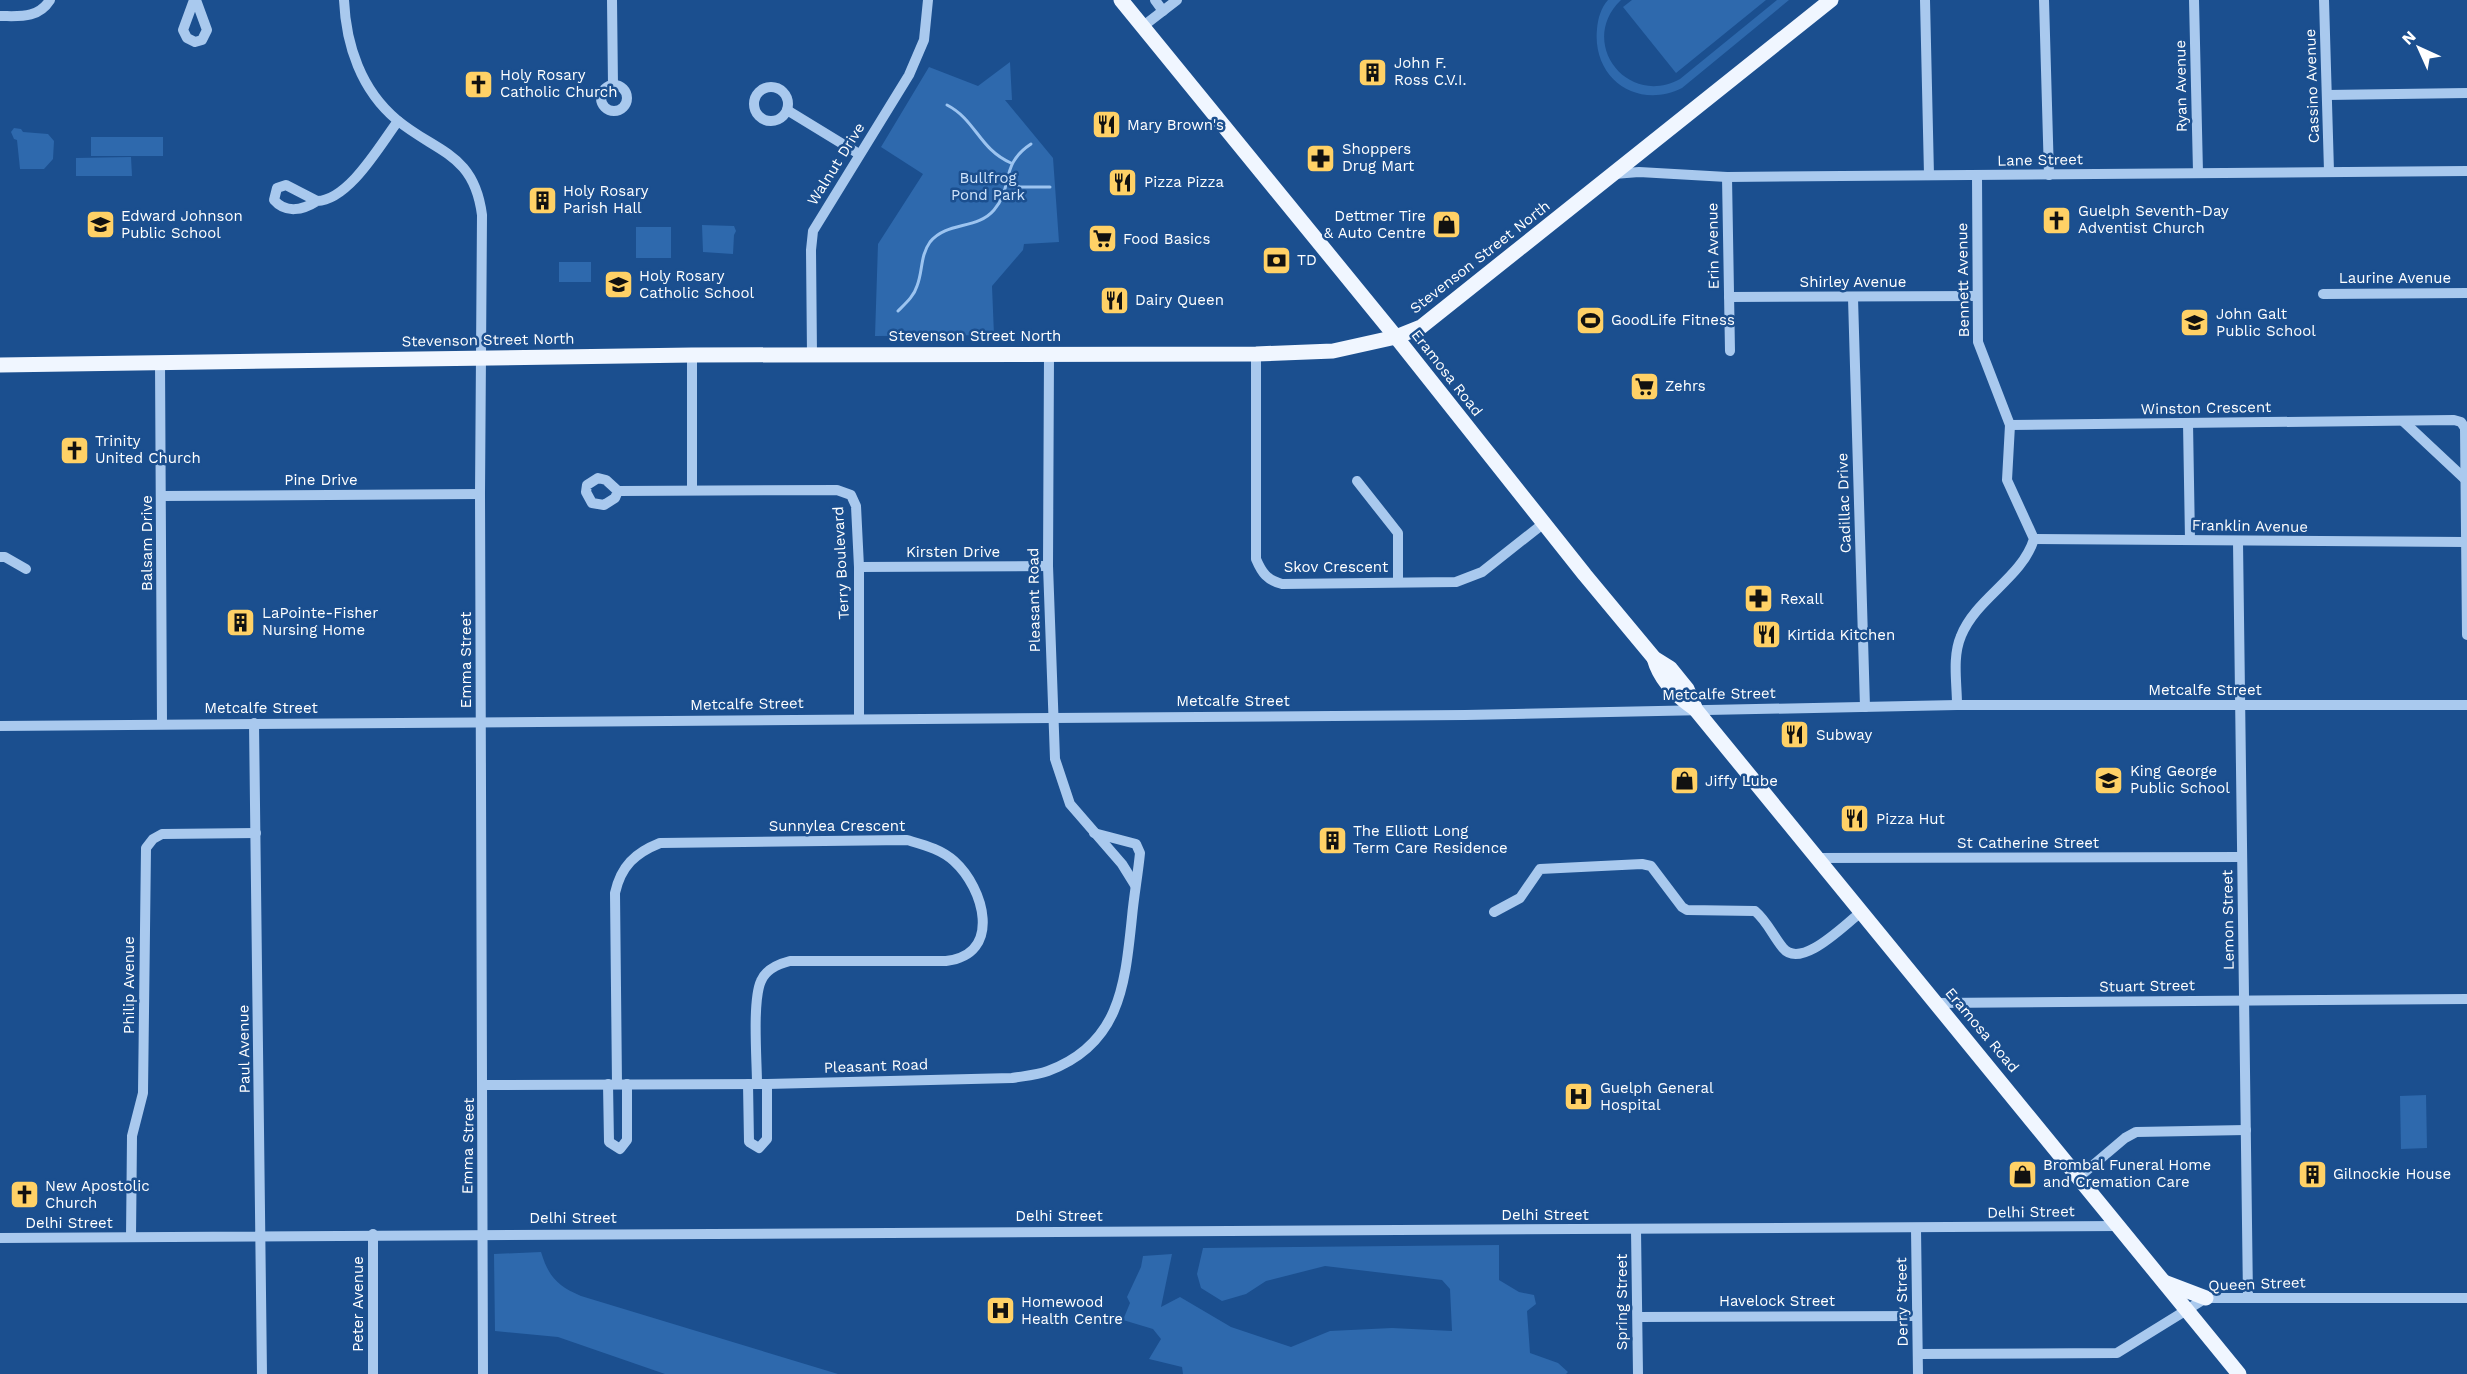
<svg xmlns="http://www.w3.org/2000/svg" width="2467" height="1374" font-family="'Work Sans',sans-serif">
	<rect width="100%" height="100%" fill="#1b4f8f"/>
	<g fill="#2e69ad">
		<path d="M1608,0H1621C1577,42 1627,108 1680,79L1777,0H1789L1682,88C1638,110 1592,79 1597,29C1598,18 1601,8 1608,0Z"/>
		<polygon points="1632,0 1766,0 1676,73 1623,7"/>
		<polygon points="1010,62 1012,100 1005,100 1053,158 1059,242 1024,244 1023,250 992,286 994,335 875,336 878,244 923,174 881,147 929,67 978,86"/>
		<polygon points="14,128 21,129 23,132 48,134 54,141 53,159 44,169 20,169 17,140 14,139 11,132"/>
		<rect x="91" y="137" width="72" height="19"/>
		<polygon points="131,157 132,176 76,176 76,158"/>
		<polygon points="702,225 734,226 736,231 734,235 733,254 703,252"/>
		<rect x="636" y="227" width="35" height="31"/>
		<rect x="559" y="262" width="32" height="20"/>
		<polygon points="2426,1095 2427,1148 2401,1149 2400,1096"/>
		<polygon points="1499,1245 1499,1280 1519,1292 1534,1295 1536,1304 1527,1311 1530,1353 1558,1363 1568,1372 1566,1374 1183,1374 1182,1367 1149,1359 1161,1339 1153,1329 1123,1320 1130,1303 1127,1297 1141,1267 1143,1256 1172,1254 1161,1307 1180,1297 1231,1327 1291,1347 1330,1331 1392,1328 1452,1331 1450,1289 1442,1280 1325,1266 1266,1281 1246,1294 1222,1301 1201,1288 1197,1274 1203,1248"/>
		<path d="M541,1252C549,1278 558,1286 581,1296L838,1374H665L558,1337L495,1331L494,1254Z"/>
	</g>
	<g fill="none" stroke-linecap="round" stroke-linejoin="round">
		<g stroke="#9cc4f0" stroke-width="3">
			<path d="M947,105C976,120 979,149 1011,163"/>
			<polyline points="1005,182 1020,187 1050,187"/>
			<path d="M898,311C906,303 914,296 917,286C923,271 920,256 930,242C947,221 977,230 994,210C1014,187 999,165 1031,144"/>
		</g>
		<g stroke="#a9c9ee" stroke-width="10">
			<polyline points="194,0 183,30 187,38 195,42 202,40 207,30 196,0"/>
			<path d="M344,0C346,45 361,90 397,120C437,153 474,153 482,215L480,494L483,1374"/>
			<polyline points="612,0 613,85"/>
			<polyline points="1155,0 1163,11"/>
			<polyline points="1925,0 1929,175"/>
			<polyline points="2044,0 2049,175"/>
			<polyline points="2194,0 2198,172"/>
			<polyline points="2324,0 2329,171"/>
			<path d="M0,16C19,16 38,19 50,0"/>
			<polyline points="1142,27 1177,0"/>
			<circle cx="614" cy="98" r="13"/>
			<circle cx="771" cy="104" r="17"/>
			<polyline points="2327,95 2467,93"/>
			<polyline points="787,110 859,154"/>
			<polyline points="1614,174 1639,172 1727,177 2467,171"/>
			<polyline points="1727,177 1730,351"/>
			<path d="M317,201C303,210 286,214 274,200L277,188L286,185L317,201C349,200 380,145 398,121"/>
			<polyline points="2323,294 2467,293"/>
			<polyline points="1729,297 1977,296"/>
			<polyline points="1853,298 1865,707"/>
			<polyline points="812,354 811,250 813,231 909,75 924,40 928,0"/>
			<path d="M1256,354V559C1262,573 1267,580 1282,584L1456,582L1482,572L1544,523"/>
			<polyline points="692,355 692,489"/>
			<polyline points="1049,355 1048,566 1055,759 1070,804 1122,864 1135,885"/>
			<polyline points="160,362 162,723"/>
			<polyline points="2403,421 2466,480"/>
			<polyline points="2188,423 2190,540"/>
			<polyline points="2010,425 2454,420 2461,422 2465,428 2467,635"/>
			<polyline points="1357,481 1398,533 1398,582"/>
			<polyline points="618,491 615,498 604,505 592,503 586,492 587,485 598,478 606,480 618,491 837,490 851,495 856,506 859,567 859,718"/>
			<polyline points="162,496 480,494"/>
			<polyline points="2034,539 2465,542"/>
			<polyline points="2238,542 2248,1298"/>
			<polyline points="0,557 5,557 26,569"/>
			<polyline points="859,567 1048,566"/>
			<path d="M1957,705C1957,683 1952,657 1961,636C1976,598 2022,578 2034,539L2007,480L2010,425L1978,342L1977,176"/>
			<polyline points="254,723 262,1374"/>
			<polyline points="0,726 1465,715 1957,705 2467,705"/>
			<polyline points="1815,858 2242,857"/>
			<path d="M1494,912L1520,898L1540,869L1642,864L1651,866L1682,907L1687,910L1755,911C1767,921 1773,936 1783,948C1801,970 1844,925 1860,913"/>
			<polyline points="1936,1003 2467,999"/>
			<polyline points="608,1084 609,1142 620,1149 627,1140 627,1084"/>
			<path d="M617,1084L615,893C621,866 635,853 660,843L907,840C924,845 941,849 954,861C984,888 1003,954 946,961H790C778,964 766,969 761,981C752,1001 757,1061 757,1084"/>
			<polyline points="748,1084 749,1142 759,1148 767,1139 767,1084"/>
			<path d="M484,1085L767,1084L1012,1078C1024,1076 1037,1075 1048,1071C1121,1044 1125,983 1132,917C1134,895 1138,874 1140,853L1136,844L1094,833"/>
			<polyline points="2079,1177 2125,1138 2136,1132 2246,1130"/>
			<polyline points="1916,1229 1918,1374"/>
			<polyline points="1636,1230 1638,1374"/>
			<polyline points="373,1234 373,1374"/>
			<polyline points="131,1237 132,1136 143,1093 146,848 153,839 162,834 256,833"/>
			<polyline points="0,1238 2118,1226"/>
			<polyline points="1638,1317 1917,1316"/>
			<polyline points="1918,1354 2117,1353 2206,1298 2467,1298"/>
		</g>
		<g stroke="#f0f6ff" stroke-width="15">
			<polyline points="1121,0 1396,337 1585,575 1654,658 1670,668 1687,689 1696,710 2239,1374"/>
			<polyline points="0,365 692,355 1256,354 1333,351 1396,337 1421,327 1831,0"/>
			<path d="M1654,658C1660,680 1675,695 1694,708"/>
			<polyline points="2164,1282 2206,1298"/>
		</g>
	</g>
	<defs>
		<symbol id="building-square" viewBox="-11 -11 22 22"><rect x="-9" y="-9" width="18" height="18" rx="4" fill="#ffd166" stroke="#1b4f8f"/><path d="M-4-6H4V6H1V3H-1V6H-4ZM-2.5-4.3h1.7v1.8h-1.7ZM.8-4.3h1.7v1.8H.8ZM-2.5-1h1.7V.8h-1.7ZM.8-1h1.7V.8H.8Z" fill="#111"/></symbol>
		<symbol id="church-square" viewBox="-11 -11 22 22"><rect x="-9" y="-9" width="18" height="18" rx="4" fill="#ffd166" stroke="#1b4f8f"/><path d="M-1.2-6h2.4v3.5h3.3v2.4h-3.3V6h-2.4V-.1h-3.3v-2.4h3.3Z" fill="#111"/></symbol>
		<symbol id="restaurant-square" viewBox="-11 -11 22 22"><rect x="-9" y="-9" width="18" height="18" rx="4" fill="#ffd166" stroke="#1b4f8f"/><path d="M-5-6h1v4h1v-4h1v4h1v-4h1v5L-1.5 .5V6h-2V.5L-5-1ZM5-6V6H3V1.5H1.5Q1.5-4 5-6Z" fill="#111"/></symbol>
		<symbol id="pharmacy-square" viewBox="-11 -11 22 22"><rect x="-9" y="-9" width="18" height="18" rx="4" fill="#ffd166" stroke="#1b4f8f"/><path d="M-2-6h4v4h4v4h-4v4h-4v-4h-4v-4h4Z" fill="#111"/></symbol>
		<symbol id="school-square" viewBox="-11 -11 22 22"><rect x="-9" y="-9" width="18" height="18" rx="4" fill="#ffd166" stroke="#1b4f8f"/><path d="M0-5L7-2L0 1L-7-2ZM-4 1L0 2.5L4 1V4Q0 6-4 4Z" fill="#111"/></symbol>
		<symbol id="shop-square" viewBox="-11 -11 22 22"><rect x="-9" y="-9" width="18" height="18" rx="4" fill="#ffd166" stroke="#1b4f8f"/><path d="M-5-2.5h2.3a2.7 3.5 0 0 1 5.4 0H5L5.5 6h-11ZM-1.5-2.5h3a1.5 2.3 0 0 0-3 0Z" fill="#111"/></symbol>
		<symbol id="supermarket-square" viewBox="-11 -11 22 22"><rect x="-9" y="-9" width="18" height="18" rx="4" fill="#ffd166" stroke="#1b4f8f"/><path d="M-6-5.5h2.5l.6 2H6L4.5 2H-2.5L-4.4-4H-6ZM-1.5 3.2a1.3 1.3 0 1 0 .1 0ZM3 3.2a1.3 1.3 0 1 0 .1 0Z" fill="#111"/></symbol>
		<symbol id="bank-square" viewBox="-11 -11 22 22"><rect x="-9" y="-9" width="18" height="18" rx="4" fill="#ffd166" stroke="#1b4f8f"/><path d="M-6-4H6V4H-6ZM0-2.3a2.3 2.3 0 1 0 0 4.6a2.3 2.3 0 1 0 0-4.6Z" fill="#111"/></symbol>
		<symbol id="stadium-square" viewBox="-11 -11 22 22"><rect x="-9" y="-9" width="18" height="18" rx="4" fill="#ffd166" stroke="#1b4f8f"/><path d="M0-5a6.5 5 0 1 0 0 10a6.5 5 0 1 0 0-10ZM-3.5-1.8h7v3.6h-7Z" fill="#111"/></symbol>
		<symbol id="hospital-square" viewBox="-11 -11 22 22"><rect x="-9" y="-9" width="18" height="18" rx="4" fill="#ffd166" stroke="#1b4f8f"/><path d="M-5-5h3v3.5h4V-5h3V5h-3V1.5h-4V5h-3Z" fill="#111"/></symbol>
	</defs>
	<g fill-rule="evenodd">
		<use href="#building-square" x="1356" y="56" width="33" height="33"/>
		<use href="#church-square" x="462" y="68" width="33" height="33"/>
		<use href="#restaurant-square" x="1090" y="108" width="33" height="33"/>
		<use href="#pharmacy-square" x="1304" y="142" width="33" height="33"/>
		<use href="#restaurant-square" x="1106" y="166" width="33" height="33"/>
		<use href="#building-square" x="526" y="184" width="33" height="33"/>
		<use href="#church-square" x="2040" y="204" width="33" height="33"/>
		<use href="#school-square" x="84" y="208" width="33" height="33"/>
		<use href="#shop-square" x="1430" y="208" width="33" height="33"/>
		<use href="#supermarket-square" x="1086" y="222" width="33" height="33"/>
		<use href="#bank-square" x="1260" y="244" width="33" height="33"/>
		<use href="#school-square" x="602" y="268" width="33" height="33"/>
		<use href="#restaurant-square" x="1098" y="284" width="33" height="33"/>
		<use href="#stadium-square" x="1574" y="304" width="33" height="33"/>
		<use href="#school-square" x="2178" y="306" width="33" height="33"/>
		<use href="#supermarket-square" x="1628" y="370" width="33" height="33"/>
		<use href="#church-square" x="58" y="434" width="33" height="33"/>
		<use href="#pharmacy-square" x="1742" y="582" width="33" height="33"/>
		<use href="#building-square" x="224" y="606" width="33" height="33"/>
		<use href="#restaurant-square" x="1750" y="618" width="33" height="33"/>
		<use href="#restaurant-square" x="1778" y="718" width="33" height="33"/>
		<use href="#school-square" x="2092" y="764" width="33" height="33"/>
		<use href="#shop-square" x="1668" y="764" width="33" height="33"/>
		<use href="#restaurant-square" x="1838" y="802" width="33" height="33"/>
		<use href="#building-square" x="1316" y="824" width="33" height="33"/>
		<use href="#hospital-square" x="1562" y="1080" width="33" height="33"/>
		<use href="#shop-square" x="2006" y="1158" width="33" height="33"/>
		<use href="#building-square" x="2296" y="1158" width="33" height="33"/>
		<use href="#church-square" x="8" y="1178" width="33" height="33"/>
		<use href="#hospital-square" x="984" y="1294" width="33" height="33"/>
	</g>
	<g text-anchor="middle" stroke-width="5" stroke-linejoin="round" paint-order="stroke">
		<g font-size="15" fill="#fff" stroke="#1b4f8f" text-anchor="start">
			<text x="1394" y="68">John F.<tspan x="1394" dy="17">Ross C.V.I.</tspan></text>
			<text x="500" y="80">Holy Rosary<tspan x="500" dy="17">Catholic Church</tspan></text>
			<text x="1127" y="130">Mary Brown's</text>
			<text x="1342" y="154">Shoppers<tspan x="1342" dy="17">Drug Mart</tspan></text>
			<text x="1144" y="187">Pizza Pizza</text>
			<text x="563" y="196">Holy Rosary<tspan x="563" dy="17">Parish Hall</tspan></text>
			<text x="2078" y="216">Guelph Seventh-Day<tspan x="2078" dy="17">Adventist Church</tspan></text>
			<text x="121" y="221">Edward Johnson<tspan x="121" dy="17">Public School</tspan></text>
			<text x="1426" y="221" text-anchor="end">Dettmer Tire<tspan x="1426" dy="17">&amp; Auto Centre</tspan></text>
			<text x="1123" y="244">Food Basics</text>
			<text x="1297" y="265">TD</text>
			<text x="639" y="281">Holy Rosary<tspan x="639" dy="17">Catholic School</tspan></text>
			<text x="1135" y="305">Dairy Queen</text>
			<text x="2216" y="319">John Galt<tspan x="2216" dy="17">Public School</tspan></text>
			<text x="1611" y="325">GoodLife Fitness</text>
			<text x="1665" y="391">Zehrs</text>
			<text x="95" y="446">Trinity<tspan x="95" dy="17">United Church</tspan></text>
			<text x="1780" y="604">Rexall</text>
			<text x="262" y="618">LaPointe-Fisher<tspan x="262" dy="17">Nursing Home</tspan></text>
			<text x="1787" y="640">Kirtida Kitchen</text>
			<text x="1816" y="740">Subway</text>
			<text x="2130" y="776">King George<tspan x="2130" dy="17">Public School</tspan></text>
			<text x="1705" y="786">Jiffy Lube</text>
			<text x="1876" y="824">Pizza Hut</text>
			<text x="1353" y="836">The Elliott Long<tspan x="1353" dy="17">Term Care Residence</tspan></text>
			<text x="1600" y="1093">Guelph General<tspan x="1600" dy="17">Hospital</tspan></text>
			<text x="2043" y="1170">Brombal Funeral Home<tspan x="2043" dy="17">and Cremation Care</tspan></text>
			<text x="2333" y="1179">Gilnockie House</text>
			<text x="45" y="1191">New Apostolic<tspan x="45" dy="17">Church</tspan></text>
			<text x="1021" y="1307">Homewood<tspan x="1021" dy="17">Health Centre</tspan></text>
		</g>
		<g font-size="15" fill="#fff" stroke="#1b4f8f">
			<text transform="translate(2181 86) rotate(-91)" y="5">Ryan Avenue</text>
			<text transform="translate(2312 86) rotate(-92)" y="5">Cassino Avenue</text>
			<text transform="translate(2040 160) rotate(-1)" y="5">Lane Street</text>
			<text transform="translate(836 164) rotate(-58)" y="5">Walnut Drive</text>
			<text transform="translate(1713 246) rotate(-91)" y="5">Erin Avenue</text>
			<text transform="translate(1480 257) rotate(-38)" y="5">Stevenson Street North</text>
			<text x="2395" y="283">Laurine Avenue</text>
			<text transform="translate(1963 280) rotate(-91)" y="5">Bennett Avenue</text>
			<text x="1853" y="287">Shirley Avenue</text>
			<text x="975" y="341">Stevenson Street North</text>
			<text transform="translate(488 340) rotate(-1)" y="5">Stevenson Street North</text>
			<text transform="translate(1447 373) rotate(52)" y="5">Eramosa Road</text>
			<text transform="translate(2206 408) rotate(-1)" y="5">Winston Crescent</text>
			<text x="321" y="485">Pine Drive</text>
			<text transform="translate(1844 503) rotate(-92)" y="5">Cadillac Drive</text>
			<text transform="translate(2250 526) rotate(1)" y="5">Franklin Avenue</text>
			<text transform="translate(147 543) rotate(-90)" y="5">Balsam Drive</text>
			<text x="953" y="557">Kirsten Drive</text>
			<text transform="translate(841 563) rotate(-93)" y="5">Terry Boulevard</text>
			<text x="1336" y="572">Skov Crescent</text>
			<text transform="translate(1034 600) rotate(-91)" y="5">Pleasant Road</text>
			<text transform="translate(466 660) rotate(-90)" y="5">Emma Street</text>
			<text x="2205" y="695">Metcalfe Street</text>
			<text transform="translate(1719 694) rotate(-1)" y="5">Metcalfe Street</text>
			<text x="1233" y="706">Metcalfe Street</text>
			<text transform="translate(747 704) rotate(-1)" y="5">Metcalfe Street</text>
			<text x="261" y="713">Metcalfe Street</text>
			<text x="837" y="831">Sunnylea Crescent</text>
			<text x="2028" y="848">St Catherine Street</text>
			<text transform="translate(2228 920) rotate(-91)" y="5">Lemon Street</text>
			<text transform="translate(129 985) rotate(-90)" y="5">Philip Avenue</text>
			<text transform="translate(2147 986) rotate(-1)" y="5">Stuart Street</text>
			<text transform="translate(1982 1030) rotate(50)" y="5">Eramosa Road</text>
			<text transform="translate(244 1049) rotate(-91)" y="5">Paul Avenue</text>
			<text transform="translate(876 1066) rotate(-2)" y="5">Pleasant Road</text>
			<text transform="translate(468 1146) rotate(-89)" y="5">Emma Street</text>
			<text transform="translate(2031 1212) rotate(-1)" y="5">Delhi Street</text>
			<text x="1545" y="1220">Delhi Street</text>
			<text x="1059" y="1221">Delhi Street</text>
			<text x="573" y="1223">Delhi Street</text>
			<text x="69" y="1228">Delhi Street</text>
			<text transform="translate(2257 1284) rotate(-2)" y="5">Queen Street</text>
			<text x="1777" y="1306">Havelock Street</text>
			<text transform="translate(1622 1302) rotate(-90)" y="5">Spring Street</text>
			<text transform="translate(1902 1302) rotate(-91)" y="5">Derry Street</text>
			<text transform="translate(358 1304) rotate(-90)" y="5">Peter Avenue</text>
		</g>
		<g font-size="15" fill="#cfe3fa" stroke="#1b4f8f">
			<text x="988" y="183">Bullfrog<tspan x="988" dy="17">Pond Park</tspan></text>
		</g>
	</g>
	<g transform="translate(2419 48) rotate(315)" stroke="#1b4f8f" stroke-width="4.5" paint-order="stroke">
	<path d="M0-4.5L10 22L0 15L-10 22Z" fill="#ffffff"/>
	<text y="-9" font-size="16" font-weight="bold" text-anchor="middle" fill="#ffffff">N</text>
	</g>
</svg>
